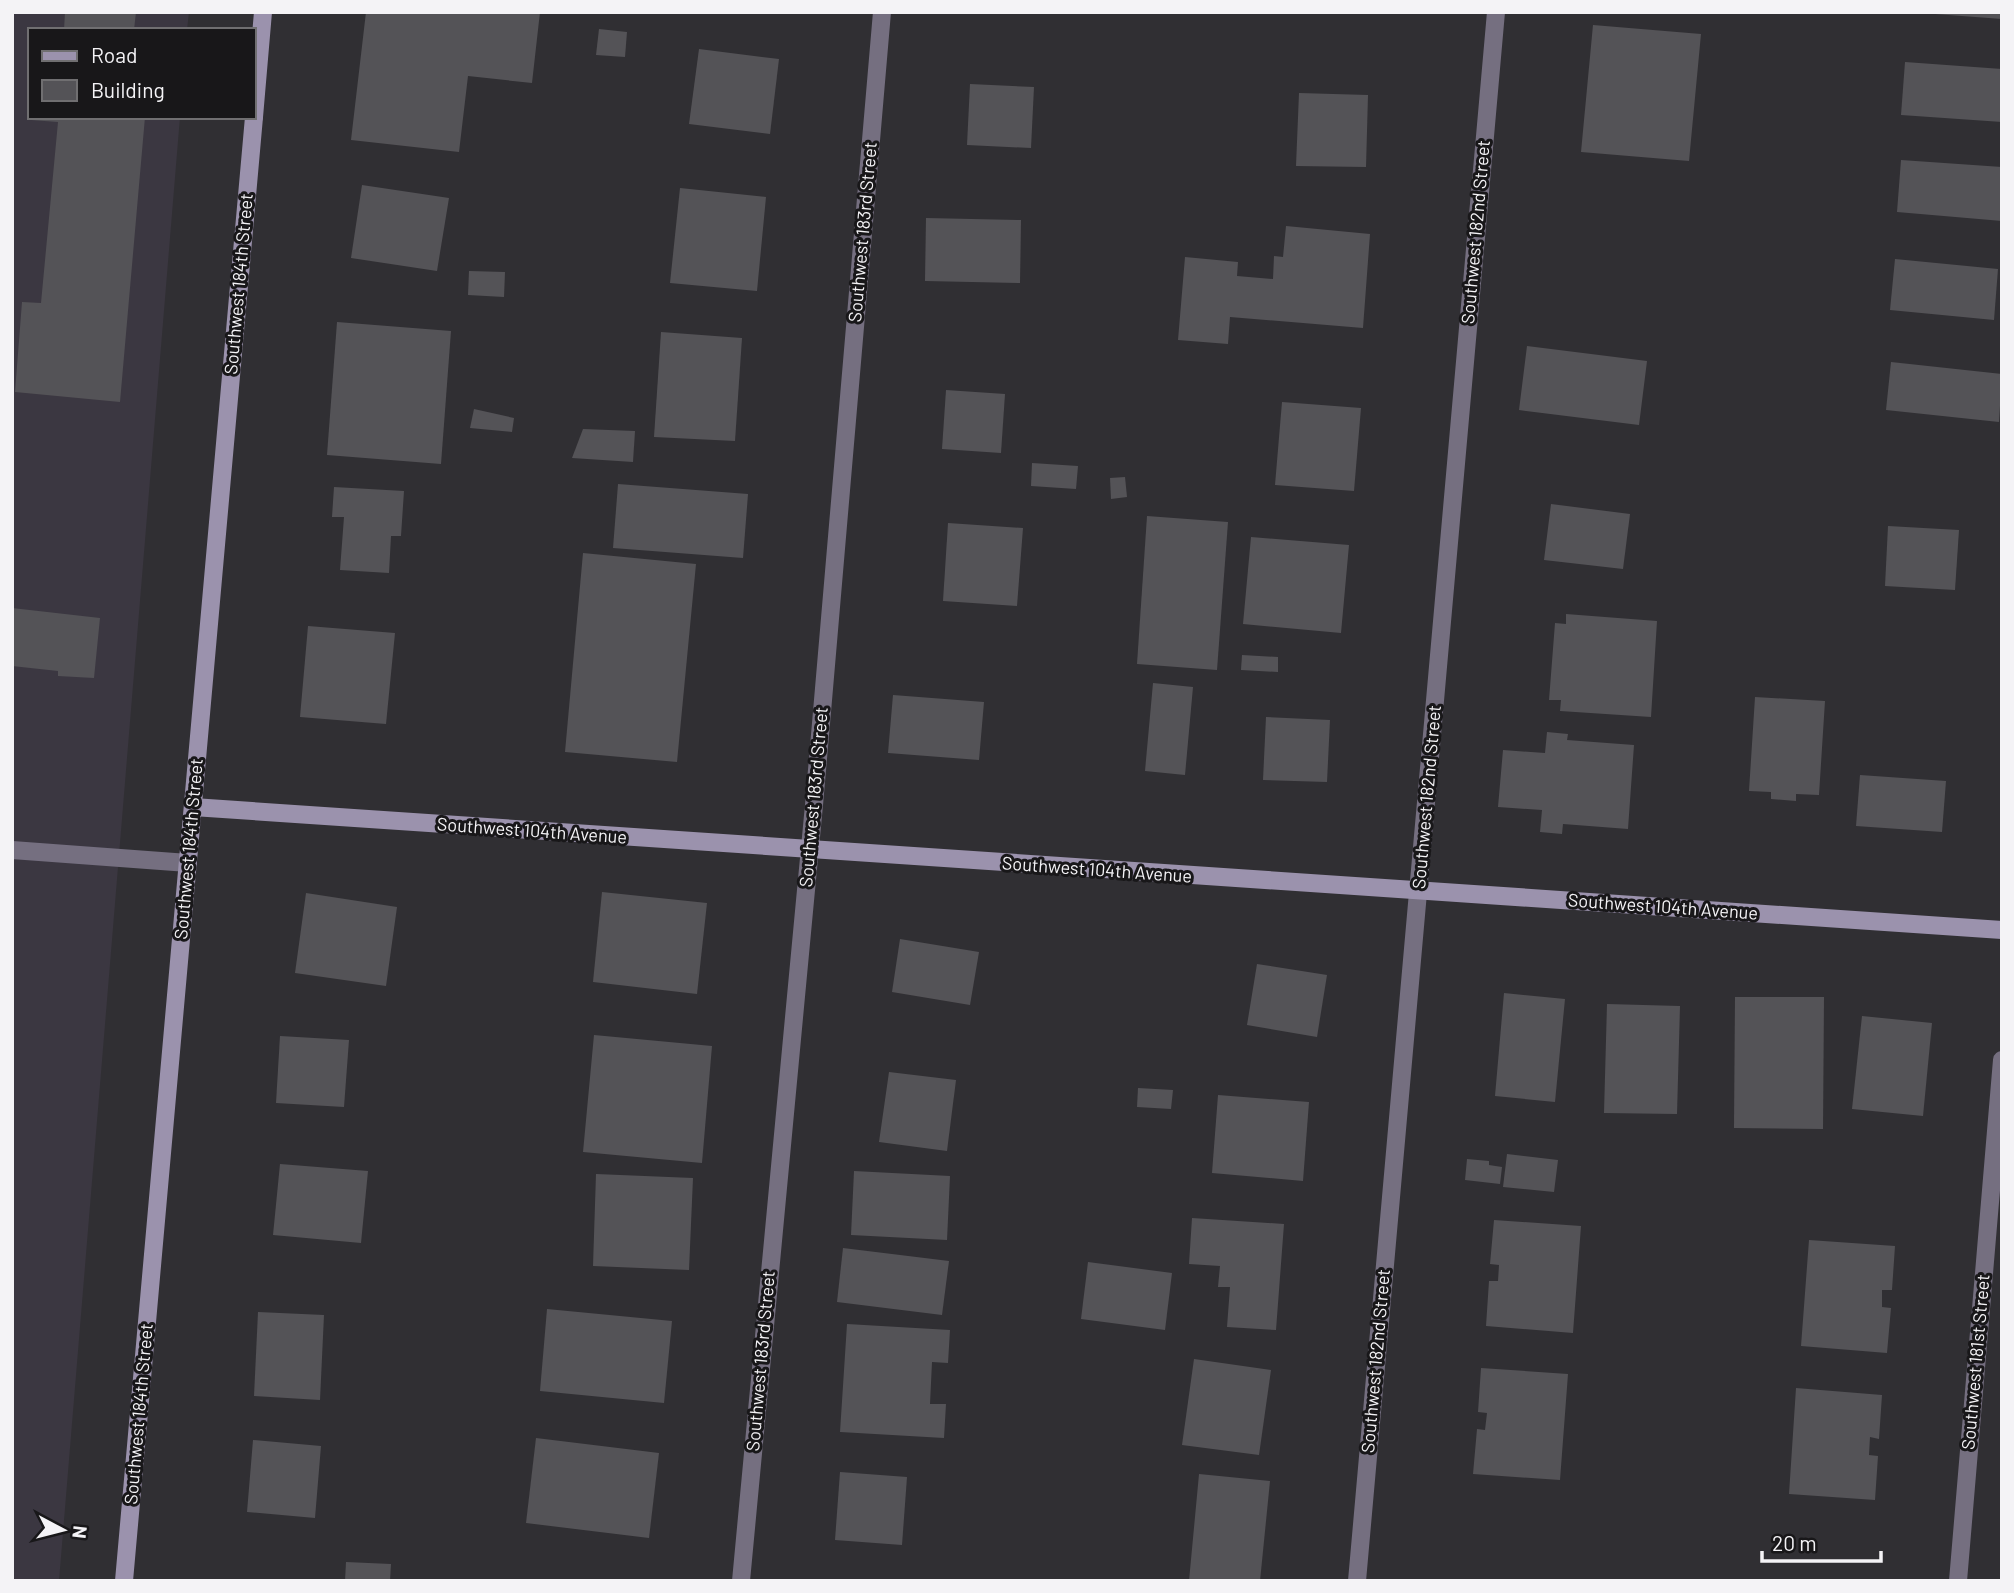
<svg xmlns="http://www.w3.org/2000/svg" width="2014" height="1593" font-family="Barlow,sans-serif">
	<rect width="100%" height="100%" fill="#302f33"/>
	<polygon fill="#3b3741" points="12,12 189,12 187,30 30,30 30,117 180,117 59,1581 12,1581"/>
	<g fill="#545357">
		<polygon points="65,12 136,12 134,30 64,30"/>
		<polygon points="366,12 540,12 532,83 468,76 459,152 351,140"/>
		<polygon points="1935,12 2002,12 2002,19 1935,14"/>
		<polygon points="1593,25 1701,34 1689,161 1581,152"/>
		<polygon points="599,29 627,32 625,57 596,55"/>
		<polygon points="699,49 779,59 770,134 689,124"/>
		<polygon points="1905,62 2002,69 2002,122 1901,115"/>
		<polygon points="970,84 1034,87 1031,148 967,145"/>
		<polygon points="1299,93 1368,95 1366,167 1296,166"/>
		<polygon points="31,117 145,117 120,402 15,392 22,302 41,303 58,122 31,120"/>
		<polygon points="1901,160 2002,167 2002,221 1897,212"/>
		<polygon points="362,185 449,198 437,271 351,258"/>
		<polygon points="680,188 766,197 757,291 670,283"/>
		<polygon points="926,218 1021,220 1020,283 925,281"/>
		<polygon points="1286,226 1370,234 1363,328 1230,317 1228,344 1178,340 1185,257 1238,262 1237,276 1273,279 1274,256 1283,257"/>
		<polygon points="1895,259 1998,269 1994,320 1890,310"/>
		<polygon points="469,271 505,272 504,297 468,295"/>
		<polygon points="337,322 451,331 441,464 327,455"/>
		<polygon points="661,332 742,338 735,441 654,437"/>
		<polygon points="1527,346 1647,361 1639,425 1519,410"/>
		<polygon points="1891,362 2002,374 1999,422 1886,410"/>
		<polygon points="946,390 1005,394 1001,453 942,449"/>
		<polygon points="1282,402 1361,408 1354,491 1275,485"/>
		<polygon points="474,409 514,418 512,432 470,428"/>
		<polygon points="583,429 635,431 633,462 572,458"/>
		<polygon points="1032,463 1078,466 1076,489 1031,486"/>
		<polygon points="1125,477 1127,497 1111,499 1110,478"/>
		<polygon points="618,484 748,494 743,558 613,548"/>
		<polygon points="334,487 404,491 401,536 391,536 389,573 340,570 344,517 332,517"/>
		<polygon points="1551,504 1630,514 1623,569 1544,560"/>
		<polygon points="1147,516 1228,522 1217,670 1137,664"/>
		<polygon points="948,523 1023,528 1017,606 943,601"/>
		<polygon points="1888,526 1959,530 1955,590 1885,586"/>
		<polygon points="1251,537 1349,545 1341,633 1243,624"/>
		<polygon points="583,553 696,564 677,762 565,752"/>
		<polygon points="12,608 100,618 94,678 58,676 58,671 12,666"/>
		<polygon points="1566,614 1657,621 1651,717 1560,711 1561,700 1549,700 1555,623 1566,624"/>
		<polygon points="308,626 395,633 386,724 300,717"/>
		<polygon points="1242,655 1278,657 1278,672 1241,670"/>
		<polygon points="1153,683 1193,687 1185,775 1145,771"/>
		<polygon points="893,695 984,702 979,760 888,753"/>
		<polygon points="1755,697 1825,701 1819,795 1796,794 1796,801 1771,799 1771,792 1749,791"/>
		<polygon points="1266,717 1330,720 1327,782 1263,780"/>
		<polygon points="1547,732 1568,734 1567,740 1634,745 1628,829 1563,824 1562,834 1540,832 1542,810 1498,807 1503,750 1545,753"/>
		<polygon points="1860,775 1946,781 1942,832 1856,826"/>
		<polygon points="602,892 707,903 697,994 593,982"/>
		<polygon points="306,893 397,907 386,986 295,973"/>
		<polygon points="900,939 979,952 970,1005 892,992"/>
		<polygon points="1257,964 1327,975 1317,1037 1247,1025"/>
		<polygon points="1504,993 1565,999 1555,1102 1495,1096"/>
		<polygon points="1735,997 1824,997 1823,1129 1734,1128"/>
		<polygon points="1607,1004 1680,1006 1677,1114 1604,1113"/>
		<polygon points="1862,1016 1932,1023 1923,1116 1852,1109"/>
		<polygon points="594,1035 712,1046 702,1163 583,1152"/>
		<polygon points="280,1036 349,1040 344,1107 276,1103"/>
		<polygon points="889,1072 956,1080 947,1151 879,1142"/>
		<polygon points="1138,1088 1173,1090 1171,1109 1137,1107"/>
		<polygon points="1218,1095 1309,1102 1303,1181 1212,1173"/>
		<polygon points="1507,1154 1558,1160 1554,1192 1503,1187"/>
		<polygon points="1467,1159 1489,1161 1489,1165 1502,1167 1500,1184 1465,1180"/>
		<polygon points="280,1164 368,1171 361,1243 273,1235"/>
		<polygon points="854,1171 950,1176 947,1240 851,1235"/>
		<polygon points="596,1174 693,1178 689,1270 593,1266"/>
		<polygon points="1192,1218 1284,1224 1276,1330 1227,1327 1230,1287 1218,1287 1220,1266 1189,1264"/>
		<polygon points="1494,1220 1581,1226 1573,1333 1486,1326 1489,1281 1498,1281 1499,1265 1490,1264"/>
		<polygon points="1809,1240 1895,1246 1892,1290 1882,1290 1882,1307 1891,1308 1887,1353 1801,1346"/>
		<polygon points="843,1248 949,1261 942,1315 837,1302"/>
		<polygon points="1088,1262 1172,1273 1165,1330 1081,1319"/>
		<polygon points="547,1309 672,1321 664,1403 540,1391"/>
		<polygon points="258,1312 324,1315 320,1400 254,1396"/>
		<polygon points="847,1324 950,1330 948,1363 932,1362 930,1404 946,1404 944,1438 840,1432"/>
		<polygon points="1194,1359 1271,1370 1259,1455 1182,1445"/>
		<polygon points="1481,1368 1568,1374 1560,1480 1473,1474 1477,1429 1485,1430 1487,1413 1478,1412"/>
		<polygon points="1796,1388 1882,1395 1879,1439 1870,1437 1869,1455 1878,1456 1875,1500 1789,1494"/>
		<polygon points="536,1438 659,1453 649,1538 526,1523"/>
		<polygon points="253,1440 321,1446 315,1518 247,1512"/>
		<polygon points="840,1472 907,1477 902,1545 835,1540"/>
		<polygon points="1199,1474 1270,1481 1260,1581 1189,1581"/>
		<polygon points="346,1562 391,1564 390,1581 345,1581"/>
	</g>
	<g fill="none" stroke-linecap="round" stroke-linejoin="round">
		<g stroke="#756f80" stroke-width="18">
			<polyline points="12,850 188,863"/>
			<polyline points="741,1581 814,805 882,12"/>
			<polyline points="1357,1581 1496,12"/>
			<polyline points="1958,1581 2002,1060"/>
		</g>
		<g stroke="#9b92ad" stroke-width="18">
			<polyline points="254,117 263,12"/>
			<polyline points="193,807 2002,930"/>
			<polyline points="124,1581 254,117"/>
		</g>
	</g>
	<g text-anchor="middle" stroke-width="6" stroke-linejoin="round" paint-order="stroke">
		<g font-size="18" fill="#f4f3f6" stroke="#181719">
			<text transform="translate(863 232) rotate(-85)" y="6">Southwest 183rd Street</text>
			<text transform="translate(1476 232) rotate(-85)" y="6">Southwest 182nd Street</text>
			<text transform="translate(239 284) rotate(-85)" y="6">Southwest 184th Street</text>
			<text transform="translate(814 797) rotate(-85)" y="6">Southwest 183rd Street</text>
			<text transform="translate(1427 797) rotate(-85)" y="6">Southwest 182nd Street</text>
			<text transform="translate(532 831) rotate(4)" y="6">Southwest 104th Avenue</text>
			<text transform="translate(189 849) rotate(-85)" y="6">Southwest 184th Street</text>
			<text transform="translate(1097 870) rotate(4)" y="6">Southwest 104th Avenue</text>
			<text transform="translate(1663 907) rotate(4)" y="6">Southwest 104th Avenue</text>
			<text transform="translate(761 1361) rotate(-85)" y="6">Southwest 183rd Street</text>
			<text transform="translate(1376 1361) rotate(-85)" y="6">Southwest 182nd Street</text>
			<text transform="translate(1976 1362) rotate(-85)" y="6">Southwest 181st Street</text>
			<text transform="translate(139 1414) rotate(-85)" y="6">Southwest 184th Street</text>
		</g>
	</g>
	<rect width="2014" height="1593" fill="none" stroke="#f4f3f6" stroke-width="28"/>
	<rect x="28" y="28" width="228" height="91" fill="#181719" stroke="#706f71" stroke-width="2"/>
	<rect x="42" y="51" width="35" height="10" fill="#9b92ad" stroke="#706f71" stroke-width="2"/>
	<text x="91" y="63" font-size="21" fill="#f4f3f6">Road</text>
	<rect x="42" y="80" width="35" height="21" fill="#545357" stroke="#706f71" stroke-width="2"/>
	<text x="91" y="98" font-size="21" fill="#f4f3f6">Building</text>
	<g transform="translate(63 1530) rotate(97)" stroke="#181719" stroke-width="5" paint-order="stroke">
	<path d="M0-5L12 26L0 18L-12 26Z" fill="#f4f3f6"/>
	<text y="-10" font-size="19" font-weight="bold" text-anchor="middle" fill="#f4f3f6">N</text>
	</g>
	<path d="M1762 1551v10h119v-10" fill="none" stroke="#f4f3f6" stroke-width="3.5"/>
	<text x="1772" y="1551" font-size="21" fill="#f4f3f6" stroke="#181719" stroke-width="5" paint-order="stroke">20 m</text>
</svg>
